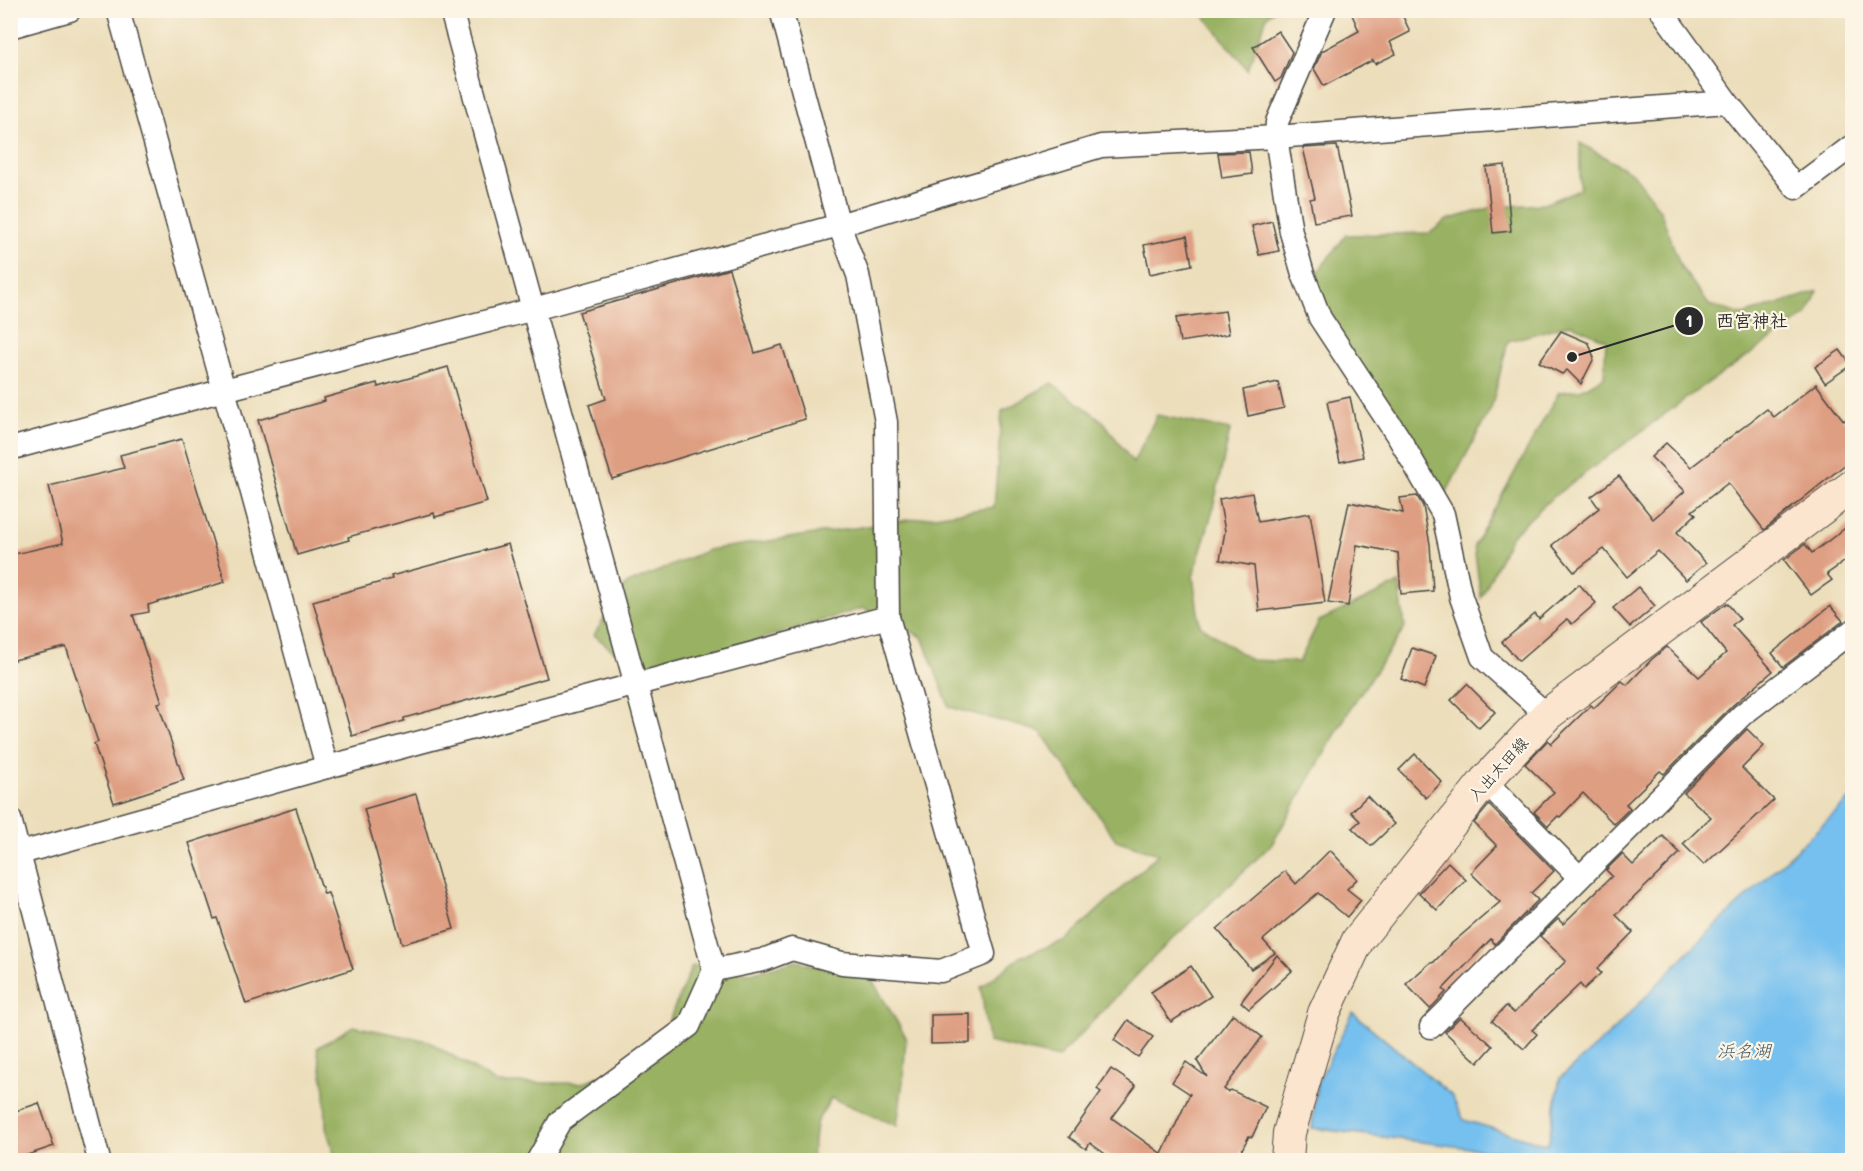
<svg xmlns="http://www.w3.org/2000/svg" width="1863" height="1171" font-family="Mali,'Klee One',sans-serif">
	<rect width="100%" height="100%" fill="#fcf5e5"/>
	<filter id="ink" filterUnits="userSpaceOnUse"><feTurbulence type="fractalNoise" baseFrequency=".0167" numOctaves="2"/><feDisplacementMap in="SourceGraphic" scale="12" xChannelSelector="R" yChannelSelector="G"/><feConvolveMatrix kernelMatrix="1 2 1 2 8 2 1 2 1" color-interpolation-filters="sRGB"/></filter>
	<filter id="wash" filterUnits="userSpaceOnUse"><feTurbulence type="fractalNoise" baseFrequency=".008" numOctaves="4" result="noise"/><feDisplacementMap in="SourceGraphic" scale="24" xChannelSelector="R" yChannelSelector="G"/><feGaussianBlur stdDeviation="1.35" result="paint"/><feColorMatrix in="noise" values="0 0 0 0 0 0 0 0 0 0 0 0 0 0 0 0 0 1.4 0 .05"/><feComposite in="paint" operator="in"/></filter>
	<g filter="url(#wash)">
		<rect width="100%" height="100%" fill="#ecdebb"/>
		<g fill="#98b162" stroke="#626e46" stroke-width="1.5">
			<polygon points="1200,11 1273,11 1267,16 1248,70"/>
			<polygon points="1580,143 1634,174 1660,210 1681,267 1709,305 1743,315 1818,291 1807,315 1692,394 1553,497 1511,536 1481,598 1474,546 1559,392 1581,390 1604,377 1606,340 1570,324 1508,341 1492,406 1444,497 1340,349 1313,278 1346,235 1430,233 1447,220 1493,207 1544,204 1580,189"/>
			<polygon points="1052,383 1104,422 1133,463 1157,415 1230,430 1212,513 1193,577 1200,625 1251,660 1299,662 1319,621 1399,583 1405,628 1353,704 1272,844 1157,954 1058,1058 988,1042 981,987 1022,956 1066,940 1158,854 1116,840 1041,732 949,707 922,637 863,608 643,675 594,635 625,585 708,550 994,507 1002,411"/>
			<polygon points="796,961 872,980 906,1037 903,1081 897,1126 831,1098 816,1123 812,1160 336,1160 326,1128 325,1090 317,1048 353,1026 428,1041 497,1083 581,1083 639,1063 664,1032 692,966 750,973"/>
		</g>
		<polygon fill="#75c0ef" stroke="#50768d" stroke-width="1.5" points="1852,797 1852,1160 1525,1160 1525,1155 1312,1128 1317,1084 1353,1013 1451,1095 1464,1120 1548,1145 1560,1078 1614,1030 1689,951"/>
		<g id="blocks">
			<g fill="#de9e82">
				<polygon points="1350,10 1400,10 1410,32 1390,42 1396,54 1375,64 1373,60 1324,86 1314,69 1322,51 1359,31"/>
				<polygon points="1278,31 1292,52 1281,78 1275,82 1253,47"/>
				<polygon points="1337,146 1352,216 1314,222 1310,199 1315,198 1303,148"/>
				<polygon points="1249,152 1252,174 1222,178 1218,153"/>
				<polygon points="1505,165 1511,231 1493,233 1486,167"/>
				<polygon points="1272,221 1279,251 1259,255 1252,226"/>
				<polygon points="1187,236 1192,265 1150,274 1144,245"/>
				<polygon points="729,269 755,353 782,345 805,419 612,479 589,405 606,399 579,312"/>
				<polygon points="1225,311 1229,334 1180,342 1176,318"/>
				<polygon points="1561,331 1589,343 1594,358 1581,384 1567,370 1562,374 1539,362"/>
				<polygon points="1840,350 1851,365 1825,383 1815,367"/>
				<polygon points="448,367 487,502 435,517 434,513 348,537 349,540 297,555 258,420 325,401 324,398 377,383 378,387"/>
				<polygon points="1278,382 1284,408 1248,416 1243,390"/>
				<polygon points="1816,384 1844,421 1852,414 1852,459 1764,530 1728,483 1692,511 1696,514 1677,532 1706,563 1686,580 1658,551 1627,577 1604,549 1574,572 1552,545 1599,508 1591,497 1619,476 1653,519 1685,491 1651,457 1666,443 1691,467 1767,409 1774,417"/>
				<polygon points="1350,397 1363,457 1340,462 1327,402"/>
				<polygon points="182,439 225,582 148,605 149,612 133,615 162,702 158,703 184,780 114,803 94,744 98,742 66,647 10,661 10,555 63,543 49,486 124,468 120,455"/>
				<polygon points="1252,493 1258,522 1310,513 1325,603 1259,611 1254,566 1220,560 1225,531 1219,499"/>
				<polygon points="1417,496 1423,506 1430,544 1433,591 1401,594 1398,553 1357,545 1348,606 1328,603 1349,502 1403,513 1400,498"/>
				<polygon points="1852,523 1852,556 1827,574 1832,580 1811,595 1784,560 1805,544 1812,553"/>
				<polygon points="508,544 547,678 404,718 404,721 352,736 313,601 392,579 391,576"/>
				<polygon points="1579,584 1596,603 1572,624 1567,619 1519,661 1502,642 1535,614 1539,619"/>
				<polygon points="1638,587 1655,606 1630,627 1613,608"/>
				<polygon points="1727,603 1740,619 1732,625 1773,671 1733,705 1664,774 1660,771 1626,804 1630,808 1614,824 1583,793 1560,817 1558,816 1548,826 1534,812 1554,792 1525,764 1548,740 1551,744 1591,705 1594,708 1622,681 1627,685 1652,659 1667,647 1699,677 1726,653 1701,622"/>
				<polygon points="1830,606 1843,621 1783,667 1772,653"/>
				<polygon points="1412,648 1436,656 1424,688 1401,679"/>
				<polygon points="1467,684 1495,712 1479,728 1451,700"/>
				<polygon points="1747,729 1764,746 1742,768 1774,800 1704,865 1683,844 1711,817 1684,793"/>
				<polygon points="1415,754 1442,782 1426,798 1399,770"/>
				<polygon points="416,794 454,929 402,944 364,809"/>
				<polygon points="1367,796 1394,824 1371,846 1352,828 1360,821 1351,812"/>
				<polygon points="1489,805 1554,871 1531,893 1538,900 1495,944 1491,939 1443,989 1446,992 1430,1009 1406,984 1431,962 1433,963 1451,944 1500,902 1471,873 1497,846 1474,823"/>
				<polygon points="296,808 324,894 328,893 353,969 246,1004 217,918 214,919 189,843"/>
				<polygon points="1663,836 1680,853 1616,915 1633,932 1597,969 1601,973 1584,989 1580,984 1532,1030 1537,1034 1524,1049 1492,1021 1506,1006 1514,1013 1566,961 1540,936 1558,919 1563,924 1612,876 1606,870 1622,854 1633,865"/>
				<polygon points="1330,850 1357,879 1347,889 1361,900 1347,917 1318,893 1263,940 1275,953 1251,969 1217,929 1285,871 1296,884"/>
				<polygon points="1448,862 1466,880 1437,910 1419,893"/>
				<polygon points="1277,955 1292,971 1249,1009 1241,1002"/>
				<polygon points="1191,966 1211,996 1171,1022 1151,992"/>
				<polygon points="970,1014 970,1043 931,1044 931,1015"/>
				<polygon points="1233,1014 1262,1037 1224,1089 1228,1092 1231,1090 1266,1107 1252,1137 1249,1136 1236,1161 1115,1161 1090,1143 1086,1149 1069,1137 1101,1092 1097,1089 1111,1069 1136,1086 1112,1118 1162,1154 1190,1094 1172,1082 1186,1062 1207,1077 1197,1061"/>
				<polygon points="1460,1017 1493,1046 1478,1063 1445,1032"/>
				<polygon points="1128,1020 1153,1037 1138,1057 1114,1040"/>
				<polygon points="39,1103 54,1146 10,1161 10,1113"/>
			</g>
		</g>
	</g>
	<g filter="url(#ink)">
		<use href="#blocks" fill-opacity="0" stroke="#484641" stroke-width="1.5"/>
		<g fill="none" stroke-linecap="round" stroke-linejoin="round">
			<defs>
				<g id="street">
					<polyline points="118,10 224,390 327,767"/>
					<polyline points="451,10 714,970 689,1026 560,1121 538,1160"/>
					<polyline points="1325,10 1277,122 1276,137 1291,232 1303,274 1320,318 1399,438 1443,514 1461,597 1482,657 1547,715"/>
					<polyline points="1661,10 1727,102 1796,188 1852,146"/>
					<polyline points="10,27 70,10"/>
					<polyline points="10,449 224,390 534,309 839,225 1101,146 1276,137 1727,102"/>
					<polyline points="1485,781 1579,877"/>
					<polyline points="10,819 99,1160"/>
					<polyline points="10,856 327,767 888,617"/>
					<polyline points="714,970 763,960 792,949 842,963 941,971 984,954 888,617 886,422 858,275 839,225 781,10"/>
					<polyline points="1431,1027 1742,715 1852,631"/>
				</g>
				<polyline id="secondary" points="1287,1160 1289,1133 1324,1013 1358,940 1485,781 1547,715 1852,486"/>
			</defs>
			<use href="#street" stroke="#484641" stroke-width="25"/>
			<use href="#secondary" stroke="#484641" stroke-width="34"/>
			<use href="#street" stroke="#fff" stroke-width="22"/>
			<use href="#secondary" stroke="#fce5cf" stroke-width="32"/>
		</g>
	</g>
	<g text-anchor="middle" stroke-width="4.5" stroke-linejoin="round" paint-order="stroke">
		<g font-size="16" fill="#2b2b2b" stroke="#fcf5e5">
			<text transform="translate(1498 769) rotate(-48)" y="6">入出太田線</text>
		</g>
		<g font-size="18" font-style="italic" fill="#415866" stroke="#fcf5e5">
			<text x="1744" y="1057">浜名湖</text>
		</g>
	</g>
	<path fill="none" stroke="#2b2b2b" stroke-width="2" d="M1572 357L1689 321"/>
	<g fill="#2b2b2b" stroke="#fcf5e5" stroke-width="2">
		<circle cx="1572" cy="357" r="6"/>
		<circle cx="1689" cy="321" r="15"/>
	</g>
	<g font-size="18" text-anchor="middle" font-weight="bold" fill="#fff">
		<text x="1689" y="327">1</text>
	</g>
	<g font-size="18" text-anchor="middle" font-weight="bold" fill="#2b2b2b" stroke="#fcf5e5" stroke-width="4.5" stroke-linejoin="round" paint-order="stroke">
		<text x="1752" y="327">西宮神社</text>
	</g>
	<rect width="1863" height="1171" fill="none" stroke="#fcf5e5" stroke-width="36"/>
</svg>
